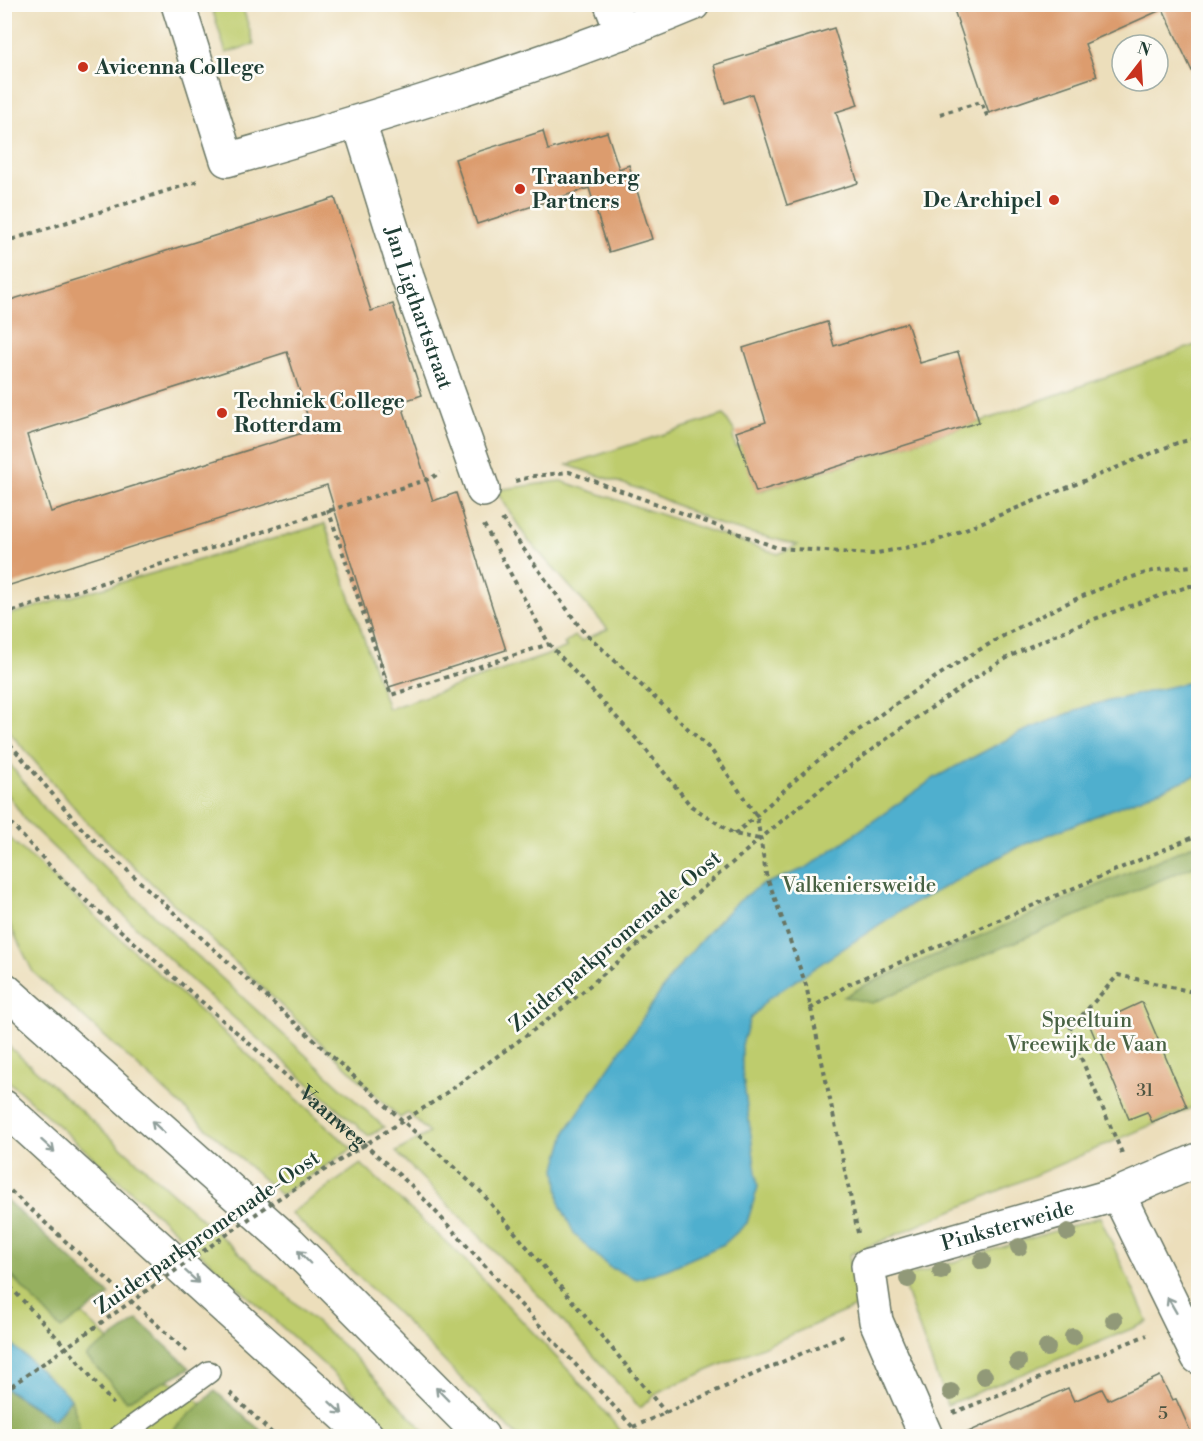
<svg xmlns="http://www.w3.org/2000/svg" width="1203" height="1441" font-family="'Libre Bodoni',serif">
	<rect width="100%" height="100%" fill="#fdfcf7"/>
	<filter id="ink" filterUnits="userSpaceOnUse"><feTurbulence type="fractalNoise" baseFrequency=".0167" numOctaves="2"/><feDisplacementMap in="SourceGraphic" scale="12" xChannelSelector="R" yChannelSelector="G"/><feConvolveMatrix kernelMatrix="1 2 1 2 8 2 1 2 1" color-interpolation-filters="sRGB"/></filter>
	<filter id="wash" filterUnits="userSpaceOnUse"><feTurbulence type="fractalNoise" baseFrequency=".008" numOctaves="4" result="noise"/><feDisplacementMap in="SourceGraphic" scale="24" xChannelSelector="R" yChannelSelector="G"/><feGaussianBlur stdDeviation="1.35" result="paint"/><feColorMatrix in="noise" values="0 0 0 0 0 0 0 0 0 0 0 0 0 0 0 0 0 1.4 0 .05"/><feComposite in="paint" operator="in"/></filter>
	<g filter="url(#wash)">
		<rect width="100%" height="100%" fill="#ecdebb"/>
		<g fill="#becc6d" stroke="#6e8450" stroke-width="1.5">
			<polygon points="211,5 242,5 254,44 226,53"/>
			<polygon points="1198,344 1198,1105 849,1255 860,1305 660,1391 640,1408 549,1306 396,1152 429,1133 408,1113 400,1118 86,821 5,727 4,616 325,524 388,709 545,656 567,647 564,644 575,636 581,641 608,629 527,539 496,490 561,481 778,554 798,545 723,526 645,491 567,465 724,415 735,432 733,437 736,447 741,446 757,492 991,418"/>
			<polygon points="4,757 47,812 179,939 384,1127 369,1136 192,981 26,821 5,790"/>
			<polygon points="5,834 352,1149 281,1195 33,972 5,915"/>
			<polygon points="4,1042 353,1355 429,1436 397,1436 331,1371 5,1078"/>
			<polygon points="361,1164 461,1256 572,1374 625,1436 517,1436 401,1317 291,1213"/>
			<polygon points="1100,1217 1148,1322 947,1405 901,1278"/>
			<polygon points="4,1240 145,1374 181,1385 235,1436 5,1436"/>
		</g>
		<g fill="#96b060" stroke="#5a764a" stroke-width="1.5">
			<polygon points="1198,843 1198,864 872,1003 844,997 863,986"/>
			<polygon points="4,1198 110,1295 61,1329 5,1269"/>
			<polygon points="138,1320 190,1368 127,1401 86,1356"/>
			<polygon points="4,1388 54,1420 71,1398 79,1425 78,1436 5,1436"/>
			<polygon points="215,1391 267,1436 166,1436"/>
		</g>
		<g fill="#4fafce" stroke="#377681" stroke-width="1.5">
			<polygon points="1186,683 1198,683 1198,775 1018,847 900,911 768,999 750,1019 742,1045 742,1069 758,1187 747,1223 724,1244 668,1269 637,1279 609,1267 575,1235 560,1205 556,1168 567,1129 672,975 708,932 734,905 759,886 806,868 936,777 1019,733 1087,706"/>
			<polygon points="5,1338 71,1398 54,1420 5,1388"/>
		</g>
		<g id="blocks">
			<g fill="#dc9c6e" fill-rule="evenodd">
				<polygon points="952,4 1198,4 1198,84 1163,9 1085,44 1097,76 989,113"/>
				<polygon points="834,28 858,105 836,112 858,183 787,205 752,94 725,103 714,65"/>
				<polygon points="543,131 548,150 607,132 619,169 629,165 652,239 609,252 589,188 477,224 455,159"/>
				<path d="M335,198L371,311L393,304L422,395L401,402L433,501L456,493L506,650L389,687L327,485L4,587V302ZM287,352L312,430L51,512L27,435Z"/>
				<polygon points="827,322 834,346 907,323 920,363 958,352 979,422 756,492 736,432 766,422 743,348"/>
				<polygon points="1142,1002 1187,1107 1152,1122 1147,1112 1129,1119 1090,1026"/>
				<polygon points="1160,1376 1172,1400 1176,1399 1193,1437 957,1437 1068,1388 1074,1401 1102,1389 1108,1400"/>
			</g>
		</g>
	</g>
	<g filter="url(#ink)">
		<use href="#blocks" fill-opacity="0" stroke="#677563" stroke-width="1.5"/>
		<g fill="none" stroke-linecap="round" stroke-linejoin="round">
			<defs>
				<polyline id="service" points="120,1436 209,1372"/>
				<g id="minor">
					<path d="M178,4L227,160C384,115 542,67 693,4"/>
					<polyline points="611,4 622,33"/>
					<path id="s2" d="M359,122L407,277L483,490"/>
					<polyline points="1118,1194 1198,1357"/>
					<path id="s3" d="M926,1436L876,1321L868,1265L1118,1194L1198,1160"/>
				</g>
				<g id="trunk">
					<polyline points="4,989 290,1243 482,1436"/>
					<polyline points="4,1107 367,1436"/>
				</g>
			</defs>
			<use href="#service" stroke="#677563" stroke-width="24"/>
			<use href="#minor" stroke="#677563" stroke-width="36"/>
			<use href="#trunk" stroke="#677563" stroke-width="36"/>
			<g stroke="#677563" stroke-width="4" stroke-dasharray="4.5 4.5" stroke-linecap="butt">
				<polyline points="940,114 981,102 989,120"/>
				<polyline points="4,242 198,181"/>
				<polyline points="515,481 534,476 569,472 778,548 872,554 931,543 1177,443 1198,438"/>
				<polyline points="328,509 391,695 549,644"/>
				<polyline points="502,519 582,630 712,751 757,817 766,874 806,985 858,1233"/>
				<polyline points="484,525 549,644 642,745 691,806 734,834 759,839"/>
				<polyline points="4,614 432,478 440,472"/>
				<polyline points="4,737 83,830 481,1192 666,1413"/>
				<path id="s1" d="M4,816L63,880L413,1187L641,1436"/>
				<path d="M734,834C765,811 790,782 820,759C912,689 1037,604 1149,572C1164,568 1182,568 1198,565"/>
				<polyline points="810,1009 849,984 1198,835"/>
				<path d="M553,1016C681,912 799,795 937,704C961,689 984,670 1009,657C1066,627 1129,606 1190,586H1198"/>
				<polyline points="1122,1153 1069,1030 1118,975 1198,993"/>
				<polyline points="4,1185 188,1353"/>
				<polyline points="4,1280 74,1356 113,1404"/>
				<polyline points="230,1393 275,1436"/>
				<polyline points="953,1413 1147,1335"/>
				<polyline points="633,1427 844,1335"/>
			</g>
			<use href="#service" stroke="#fff" stroke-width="21"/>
			<use href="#minor" stroke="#fff" stroke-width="33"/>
			<use href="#trunk" stroke="#fff" stroke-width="33"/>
			<polyline stroke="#677563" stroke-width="4" stroke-dasharray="4.5 4.5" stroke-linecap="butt" points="4,1391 273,1202 435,1101 553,1016"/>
		</g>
		<g fill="#919978">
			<circle cx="1068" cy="1232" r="9"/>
			<circle cx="1019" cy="1247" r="9"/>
			<circle cx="982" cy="1261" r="9"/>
			<circle cx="941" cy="1271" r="9"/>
			<circle cx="908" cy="1279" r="9"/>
			<circle cx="1114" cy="1320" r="9"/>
			<circle cx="1073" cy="1337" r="9"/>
			<circle cx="1047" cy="1348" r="9"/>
			<circle cx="1018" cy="1362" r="9"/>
			<circle cx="984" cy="1376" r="9"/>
			<circle cx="951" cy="1392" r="9"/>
		</g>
		<defs><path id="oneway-shaft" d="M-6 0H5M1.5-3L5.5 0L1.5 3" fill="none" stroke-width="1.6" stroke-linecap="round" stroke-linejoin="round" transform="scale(1.5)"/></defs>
		<g stroke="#8f9e9a">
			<use href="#oneway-shaft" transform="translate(158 1127) rotate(-138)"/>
			<use href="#oneway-shaft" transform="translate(48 1146) rotate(42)"/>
			<use href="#oneway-shaft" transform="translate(304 1257) rotate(-134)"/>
			<use href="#oneway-shaft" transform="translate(192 1277) rotate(42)"/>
			<use href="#oneway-shaft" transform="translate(1172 1305) rotate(-120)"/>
			<use href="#oneway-shaft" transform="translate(442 1394) rotate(-134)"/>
			<use href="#oneway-shaft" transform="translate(336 1408) rotate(43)"/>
		</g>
	</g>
	<g fill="#c8321e" stroke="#fdfcf7" stroke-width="2">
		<circle cx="83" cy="67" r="6"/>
		<circle cx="520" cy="189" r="6"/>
		<circle cx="1054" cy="200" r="6"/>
		<circle cx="222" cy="413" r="6"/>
	</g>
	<g text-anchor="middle" stroke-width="5" stroke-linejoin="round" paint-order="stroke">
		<g font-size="18" fill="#4e5542">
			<text x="1145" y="1096">31</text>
			<text x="1163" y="1419">5</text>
		</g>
		<g font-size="21" font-weight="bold" fill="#1f3d34" stroke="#fdfcf7" text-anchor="start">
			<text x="95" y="74">Avicenna College</text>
			<text x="532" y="184">Traanberg<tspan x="532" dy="24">Partners</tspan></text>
			<text x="1042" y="207" text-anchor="end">De Archipel</text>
			<text x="234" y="408">Techniek College<tspan x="234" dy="24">Rotterdam</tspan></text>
		</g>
		<g font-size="21" fill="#1f3d34" stroke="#fdfcf7">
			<text dy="7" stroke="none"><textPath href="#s2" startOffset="195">Jan Ligthartstraat</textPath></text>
			<text transform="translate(615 941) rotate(-40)" y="7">Zuiderparkpromenade-Oost</text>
			<text dy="7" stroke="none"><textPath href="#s1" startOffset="446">Vaanweg</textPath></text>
			<text dy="7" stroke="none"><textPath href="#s3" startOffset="327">Pinksterweide</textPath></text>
			<text transform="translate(207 1232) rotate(-35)" y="7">Zuiderparkpromenade-Oost</text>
		</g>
		<g font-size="21" fill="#476142" stroke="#fdfcf7">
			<text x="859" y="892">Valkeniersweide</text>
			<text x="1087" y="1027">Speeltuin<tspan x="1087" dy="24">Vreewijk de Vaan</tspan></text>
		</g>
	</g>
	<rect width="1203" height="1441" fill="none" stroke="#fdfcf7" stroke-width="24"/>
	<g transform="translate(1140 63) rotate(17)"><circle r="28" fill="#fdfcf7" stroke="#a4b0a9" stroke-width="1.5"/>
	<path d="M0-4.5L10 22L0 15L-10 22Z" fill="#c8321e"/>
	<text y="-9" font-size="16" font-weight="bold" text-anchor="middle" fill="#1f3d34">N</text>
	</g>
</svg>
